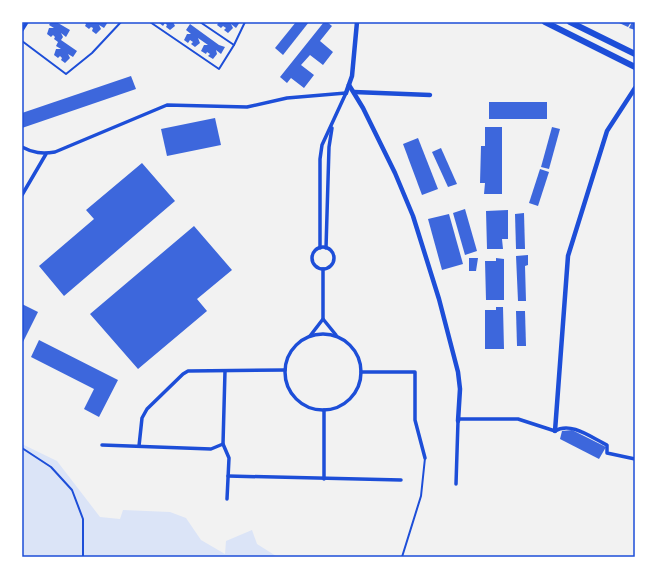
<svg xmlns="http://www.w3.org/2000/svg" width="657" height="579" font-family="Figtree,sans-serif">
	<rect width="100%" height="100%" fill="#f2f2f2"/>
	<polygon fill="#dbe4f7" points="22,444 57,461 100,517 120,519 123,510 170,512 186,518 201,540 225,554 226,541 252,530 257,544 276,556 281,557 22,557"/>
	<g fill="#3d67dc">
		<polygon points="51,22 58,22 58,23 70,30 66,37 61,33 63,37 61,40 77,51 73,57 68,54 70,58 65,63 61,60 62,58 60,56 58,58 54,55 56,49 61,49 56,46 58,42 54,39 55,37 53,35 51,37 47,34 49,28 54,28 49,25"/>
		<polygon points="84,22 108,22 104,28 99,25 101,29 96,34 92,31 93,28 91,27 89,29 85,26 86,24"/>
		<polygon points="158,22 173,22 175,26 170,30 166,27 167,25 165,23 163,26"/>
		<polygon points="219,22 240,22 236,28 231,24 233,28 228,33 224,30 226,28 223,26 221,28 217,25"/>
		<polygon points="296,22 309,22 283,55 275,48"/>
		<polygon points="324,22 327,22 332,26 320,41 333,52 323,65 310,55 301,65 314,75 304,88 291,78 287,83 280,77"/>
		<polygon points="617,22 631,22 628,27"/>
		<polygon points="632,22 635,22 635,30 629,28"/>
		<polygon points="190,24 219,45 225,47 221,54 216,50 217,54 213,59 208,56 210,54 207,52 206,54 201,51 204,45 208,45 198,38 200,43 195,47 191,44 193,42 190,40 188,43 184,40 187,34 191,34 186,30"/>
		<polygon points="131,76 136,89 22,128 22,113"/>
		<rect x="489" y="102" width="58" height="17"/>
		<polygon points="215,118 221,145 167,156 161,129"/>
		<polygon points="485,127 502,127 502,194 484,194 485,183 480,183 481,146 485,146"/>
		<polygon points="552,127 560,129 549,169 541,167"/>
		<polygon points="418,138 438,189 422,195 403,144"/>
		<polygon points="441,148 457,184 448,187 432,152"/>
		<polygon points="142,163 175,201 64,296 39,266 94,219 86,210"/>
		<polygon points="540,169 549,172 538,206 529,203"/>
		<polygon points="465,209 477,251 465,255 453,213"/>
		<polygon points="508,210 508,239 502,239 503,249 487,249 486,211"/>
		<polygon points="524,213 525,249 516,249 515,214"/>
		<polygon points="449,214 463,264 442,270 428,219"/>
		<polygon points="194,226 232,270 197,299 207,311 138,369 90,314"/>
		<polygon points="528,255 528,265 525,266 526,301 518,301 516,256"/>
		<polygon points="469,258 478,258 476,271 469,271"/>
		<polygon points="496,258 504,259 504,300 486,300 485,261 496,261"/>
		<polygon points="22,304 38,312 22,344"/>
		<polygon points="496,307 503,307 504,349 485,349 485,310 496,310"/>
		<polygon points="516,311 525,311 526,346 517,346"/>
		<polygon points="39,340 118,380 99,417 84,409 94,389 31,357"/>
		<polygon points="572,430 606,447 599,459 560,439 562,431"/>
	</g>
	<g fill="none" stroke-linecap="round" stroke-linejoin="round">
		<g stroke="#1d4ed8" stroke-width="2">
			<polyline points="150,22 219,69 234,45 245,22"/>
			<polyline points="200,22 234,45"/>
			<polyline points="22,41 66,74 92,53 121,22"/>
			<polyline points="22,448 51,467 72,490 83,519 83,557"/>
			<polyline points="402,557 421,496 425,458"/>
		</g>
		<g stroke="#1d4ed8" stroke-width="3.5">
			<polyline points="22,30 27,22"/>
			<path d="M22,147C33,153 42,154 55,152L167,105L247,107L287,98L346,93"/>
			<polyline points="22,195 46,154"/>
			<circle cx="323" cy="258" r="11"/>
			<polyline points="320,248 320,159 322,145 346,93"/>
			<polyline points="326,248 329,147 332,128"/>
			<polyline points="323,319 336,335"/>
			<circle cx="323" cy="372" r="38"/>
			<polyline points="310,336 323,319 323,269"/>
			<polyline points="225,371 223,444 229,458 227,499"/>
			<polyline points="361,372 415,372 415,420 425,458"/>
			<path d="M458,419H518L555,431C571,421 592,438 607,445V453L635,459"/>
			<polyline points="102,445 211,449 223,444"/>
			<polyline points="139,446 142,418 147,409 183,374 188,371 285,370"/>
			<polyline points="228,476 401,480"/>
			<polyline points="324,479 324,410"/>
			<polyline points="456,484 458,421"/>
		</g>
		<g stroke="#1d4ed8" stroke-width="4.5">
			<polyline points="349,85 363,108 395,173 413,216 439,299 458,372 460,389 458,421"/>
			<polyline points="354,92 430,95"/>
			<polyline points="346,93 352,76 357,22"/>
			<polyline points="555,431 568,256 607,131 635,88"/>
		</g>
		<g stroke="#1d4ed8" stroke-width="6">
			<polyline points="545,22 635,67"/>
			<polyline points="570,22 635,54"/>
		</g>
	</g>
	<rect width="657" height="579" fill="none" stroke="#ffffff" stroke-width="46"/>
	<rect x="23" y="23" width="611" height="533" fill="none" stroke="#1d4ed8" stroke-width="1.5"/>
</svg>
